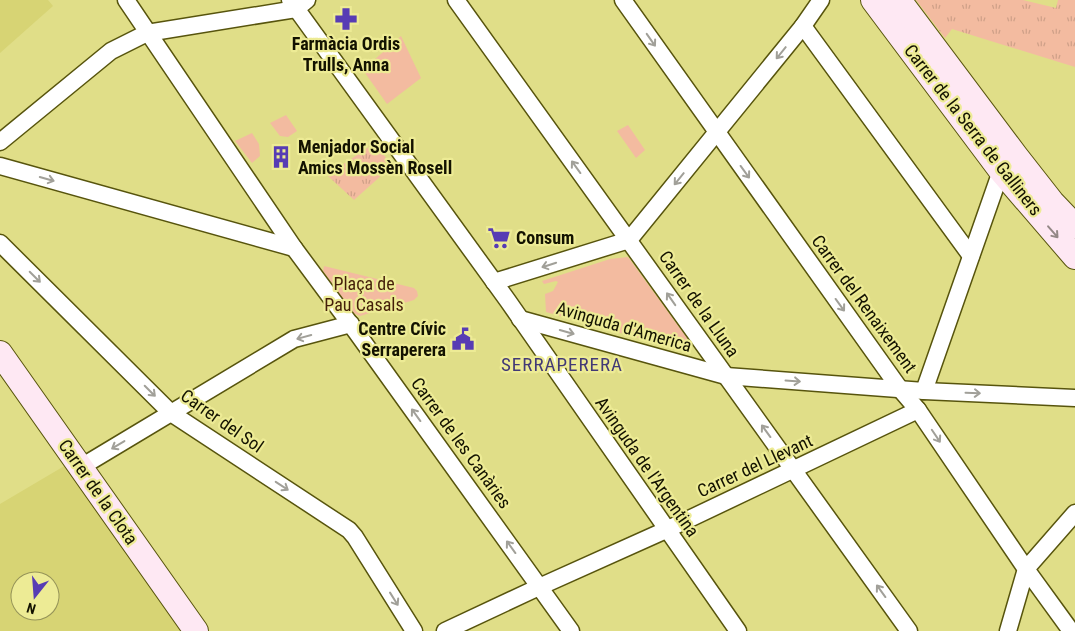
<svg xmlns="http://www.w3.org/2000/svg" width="1075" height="631" font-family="'Roboto Condensed',sans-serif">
	<defs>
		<pattern id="grass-tufts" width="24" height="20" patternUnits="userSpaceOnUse" patternTransform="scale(1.25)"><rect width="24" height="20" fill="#f3bba0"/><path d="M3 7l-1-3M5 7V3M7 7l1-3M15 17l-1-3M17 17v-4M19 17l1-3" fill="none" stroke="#cfa088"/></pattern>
	</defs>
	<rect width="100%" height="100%" fill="#e0de88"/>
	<g fill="#d7d474" fill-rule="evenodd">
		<polygon points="0,0 48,0 53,6 0,53"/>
		<path d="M66,465L184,631H0V504ZM20,581H50V611H20Z"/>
	</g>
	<g fill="url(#grass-tufts)">
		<polygon points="916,0 1023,0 1056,8 1058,0 1075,0 1075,67 952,29 945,38"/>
		<polygon points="375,143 392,166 354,200 328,176 333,171"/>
	</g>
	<g fill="#f3bba0">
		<polygon points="401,36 421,78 387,104 363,70"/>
		<polygon points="286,115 297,131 288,137 280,136 270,123"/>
		<polygon points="628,125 645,150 636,158 617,131"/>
		<polygon points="252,133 259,144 260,156 252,163 235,141"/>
		<polygon points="628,257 687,338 686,350 678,349 546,312 545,294 553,291 558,282 556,281 544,284 542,281 610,259"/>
		<polygon points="324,266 414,288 417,291 418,296 414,300 360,316 353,313 323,271"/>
	</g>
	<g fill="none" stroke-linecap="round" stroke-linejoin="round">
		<defs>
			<g id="street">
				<polyline points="126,0 294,248 357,333 571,631"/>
				<polyline points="290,0 508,301 738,631"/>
				<polyline points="456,0 909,631"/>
				<polyline points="623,0 900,389 918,410 1026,569 1071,631"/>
				<polyline points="803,26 971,256"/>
				<polyline points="0,142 111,51 147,33 296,9 307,0"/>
				<polyline points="0,166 294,248"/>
				<polyline points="0,243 171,413 349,530 355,537 414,631"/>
				<polyline points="494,282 629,240 803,26 821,0"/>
				<polyline points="520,319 726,376 924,391 1075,398"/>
				<polyline points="924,391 1001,171 1006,166"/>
				<polyline points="81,467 294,339 351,324"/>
				<polyline points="445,631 539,587 666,530 918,410"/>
				<polyline points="1008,631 1026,569 1075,513"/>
			</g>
			<g id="secondary">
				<polyline points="873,0 1001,171 1075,257"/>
				<polyline points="899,0 1016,156 1052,202 1075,226"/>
				<polyline points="0,353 196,631"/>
			</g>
		</defs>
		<use href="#street" stroke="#57540d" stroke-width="19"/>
		<use href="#secondary" stroke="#57540d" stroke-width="26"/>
		<use href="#street" stroke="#fff" stroke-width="16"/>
		<use href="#secondary" stroke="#fee8f3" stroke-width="24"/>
	</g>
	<defs><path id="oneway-shaft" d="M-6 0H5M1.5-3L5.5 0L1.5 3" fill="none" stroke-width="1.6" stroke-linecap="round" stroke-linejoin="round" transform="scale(1.25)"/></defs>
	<g stroke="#a1a099">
		<use href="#oneway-shaft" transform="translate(651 40) rotate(55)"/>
		<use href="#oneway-shaft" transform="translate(781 53) rotate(129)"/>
		<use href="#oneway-shaft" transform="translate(576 167) rotate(-126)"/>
		<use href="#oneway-shaft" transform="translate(745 172) rotate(54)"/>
		<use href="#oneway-shaft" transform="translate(47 179) rotate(16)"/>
		<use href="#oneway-shaft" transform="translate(679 179) rotate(129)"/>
		<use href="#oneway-shaft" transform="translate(549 265) rotate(162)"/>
		<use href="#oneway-shaft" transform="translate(35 277) rotate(45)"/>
		<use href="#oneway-shaft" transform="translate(671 299) rotate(-125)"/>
		<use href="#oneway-shaft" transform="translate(840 305) rotate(54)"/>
		<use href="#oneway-shaft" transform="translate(567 332) rotate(16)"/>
		<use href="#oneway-shaft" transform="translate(304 337) rotate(165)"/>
		<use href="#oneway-shaft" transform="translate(793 381) rotate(4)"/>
		<use href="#oneway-shaft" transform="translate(150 391) rotate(45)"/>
		<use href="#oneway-shaft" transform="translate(973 393) rotate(2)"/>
		<use href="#oneway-shaft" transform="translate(416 415) rotate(-126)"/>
		<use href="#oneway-shaft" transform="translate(766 431) rotate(-126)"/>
		<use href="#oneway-shaft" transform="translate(936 436) rotate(56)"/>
		<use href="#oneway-shaft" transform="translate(118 445) rotate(149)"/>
		<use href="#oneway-shaft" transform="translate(282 486) rotate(33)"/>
		<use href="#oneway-shaft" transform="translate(511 547) rotate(-126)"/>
		<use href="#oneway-shaft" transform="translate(881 591) rotate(-126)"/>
		<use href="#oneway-shaft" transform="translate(394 599) rotate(58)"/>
	</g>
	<use stroke="#948886" href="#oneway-shaft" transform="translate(1053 232) rotate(49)"/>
	<defs>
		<symbol id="pharmacy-bare" viewBox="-9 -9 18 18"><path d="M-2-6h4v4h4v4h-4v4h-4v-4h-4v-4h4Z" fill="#573cb4" stroke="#edeb95" stroke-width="2.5" paint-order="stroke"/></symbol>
		<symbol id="building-bare" viewBox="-9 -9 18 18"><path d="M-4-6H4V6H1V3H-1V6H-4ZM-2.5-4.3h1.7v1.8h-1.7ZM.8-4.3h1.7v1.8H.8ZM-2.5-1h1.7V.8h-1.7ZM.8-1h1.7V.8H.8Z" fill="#573cb4" stroke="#edeb95" stroke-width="2.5" paint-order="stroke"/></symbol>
		<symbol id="supermarket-bare" viewBox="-9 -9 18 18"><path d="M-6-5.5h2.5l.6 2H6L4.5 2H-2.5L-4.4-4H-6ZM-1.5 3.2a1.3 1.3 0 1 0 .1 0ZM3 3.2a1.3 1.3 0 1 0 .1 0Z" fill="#573cb4" stroke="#edeb95" stroke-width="2.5" paint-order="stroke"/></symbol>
		<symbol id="civic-bare" viewBox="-9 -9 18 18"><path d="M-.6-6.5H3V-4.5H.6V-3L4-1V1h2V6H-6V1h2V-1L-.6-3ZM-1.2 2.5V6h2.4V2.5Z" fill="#573cb4" stroke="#edeb95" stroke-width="2.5" paint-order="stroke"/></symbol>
	</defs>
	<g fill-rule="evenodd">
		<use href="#pharmacy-bare" x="330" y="3" width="32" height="32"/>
		<use href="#building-bare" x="265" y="141" width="32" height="32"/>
		<use href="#supermarket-bare" x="483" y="222" width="32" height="32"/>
		<use href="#civic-bare" x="447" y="323" width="32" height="32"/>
	</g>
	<g text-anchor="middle" stroke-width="4.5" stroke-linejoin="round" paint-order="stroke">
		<g font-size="18" font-weight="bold" fill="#131200" stroke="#edeb95" text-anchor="start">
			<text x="346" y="50" text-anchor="middle">Farmàcia Ordis<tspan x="346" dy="21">Trulls, Anna</tspan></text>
			<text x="298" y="153">Menjador Social<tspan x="298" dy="21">Amics Mossèn Rosell</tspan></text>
			<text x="516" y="244">Consum</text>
			<text x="446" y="335" text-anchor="end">Centre Cívic<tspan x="446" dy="21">Serraperera</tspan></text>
		</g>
		<g font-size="18" fill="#131200" stroke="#edeb95">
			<text transform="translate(973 130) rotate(52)" y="6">Carrer de la Serra de Galliners</text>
			<text transform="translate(699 304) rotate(55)" y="6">Carrer de la Lluna</text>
			<text transform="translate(864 304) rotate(54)" y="6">Carrer del Renaixement</text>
			<text transform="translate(624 327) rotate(16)" y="6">Avinguda d'America</text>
			<text transform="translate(222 421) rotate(35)" y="6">Carrer del Sol</text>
			<text transform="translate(461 443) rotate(54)" y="6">Carrer de les Canàries</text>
			<text transform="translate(755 466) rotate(-25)" y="6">Carrer del Llevant</text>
			<text transform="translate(647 467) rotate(55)" y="6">Avinguda de l'Argentina</text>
			<text transform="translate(98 492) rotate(55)" y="6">Carrer de la Clota</text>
		</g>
		<g font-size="18" fill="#441e09" stroke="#edeb95">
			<text x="364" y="290">Plaça de<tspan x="364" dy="21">Pau Casals</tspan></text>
		</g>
		<g font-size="19" letter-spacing="1" fill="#423976" stroke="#edeb95">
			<text x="562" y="371">SERRAPERERA</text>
		</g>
	</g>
	<g transform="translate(35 596) rotate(197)"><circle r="24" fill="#edeb95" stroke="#969459"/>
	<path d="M0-4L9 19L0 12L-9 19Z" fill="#573cb4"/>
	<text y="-8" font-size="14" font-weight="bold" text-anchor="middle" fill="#131200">N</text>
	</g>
</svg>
